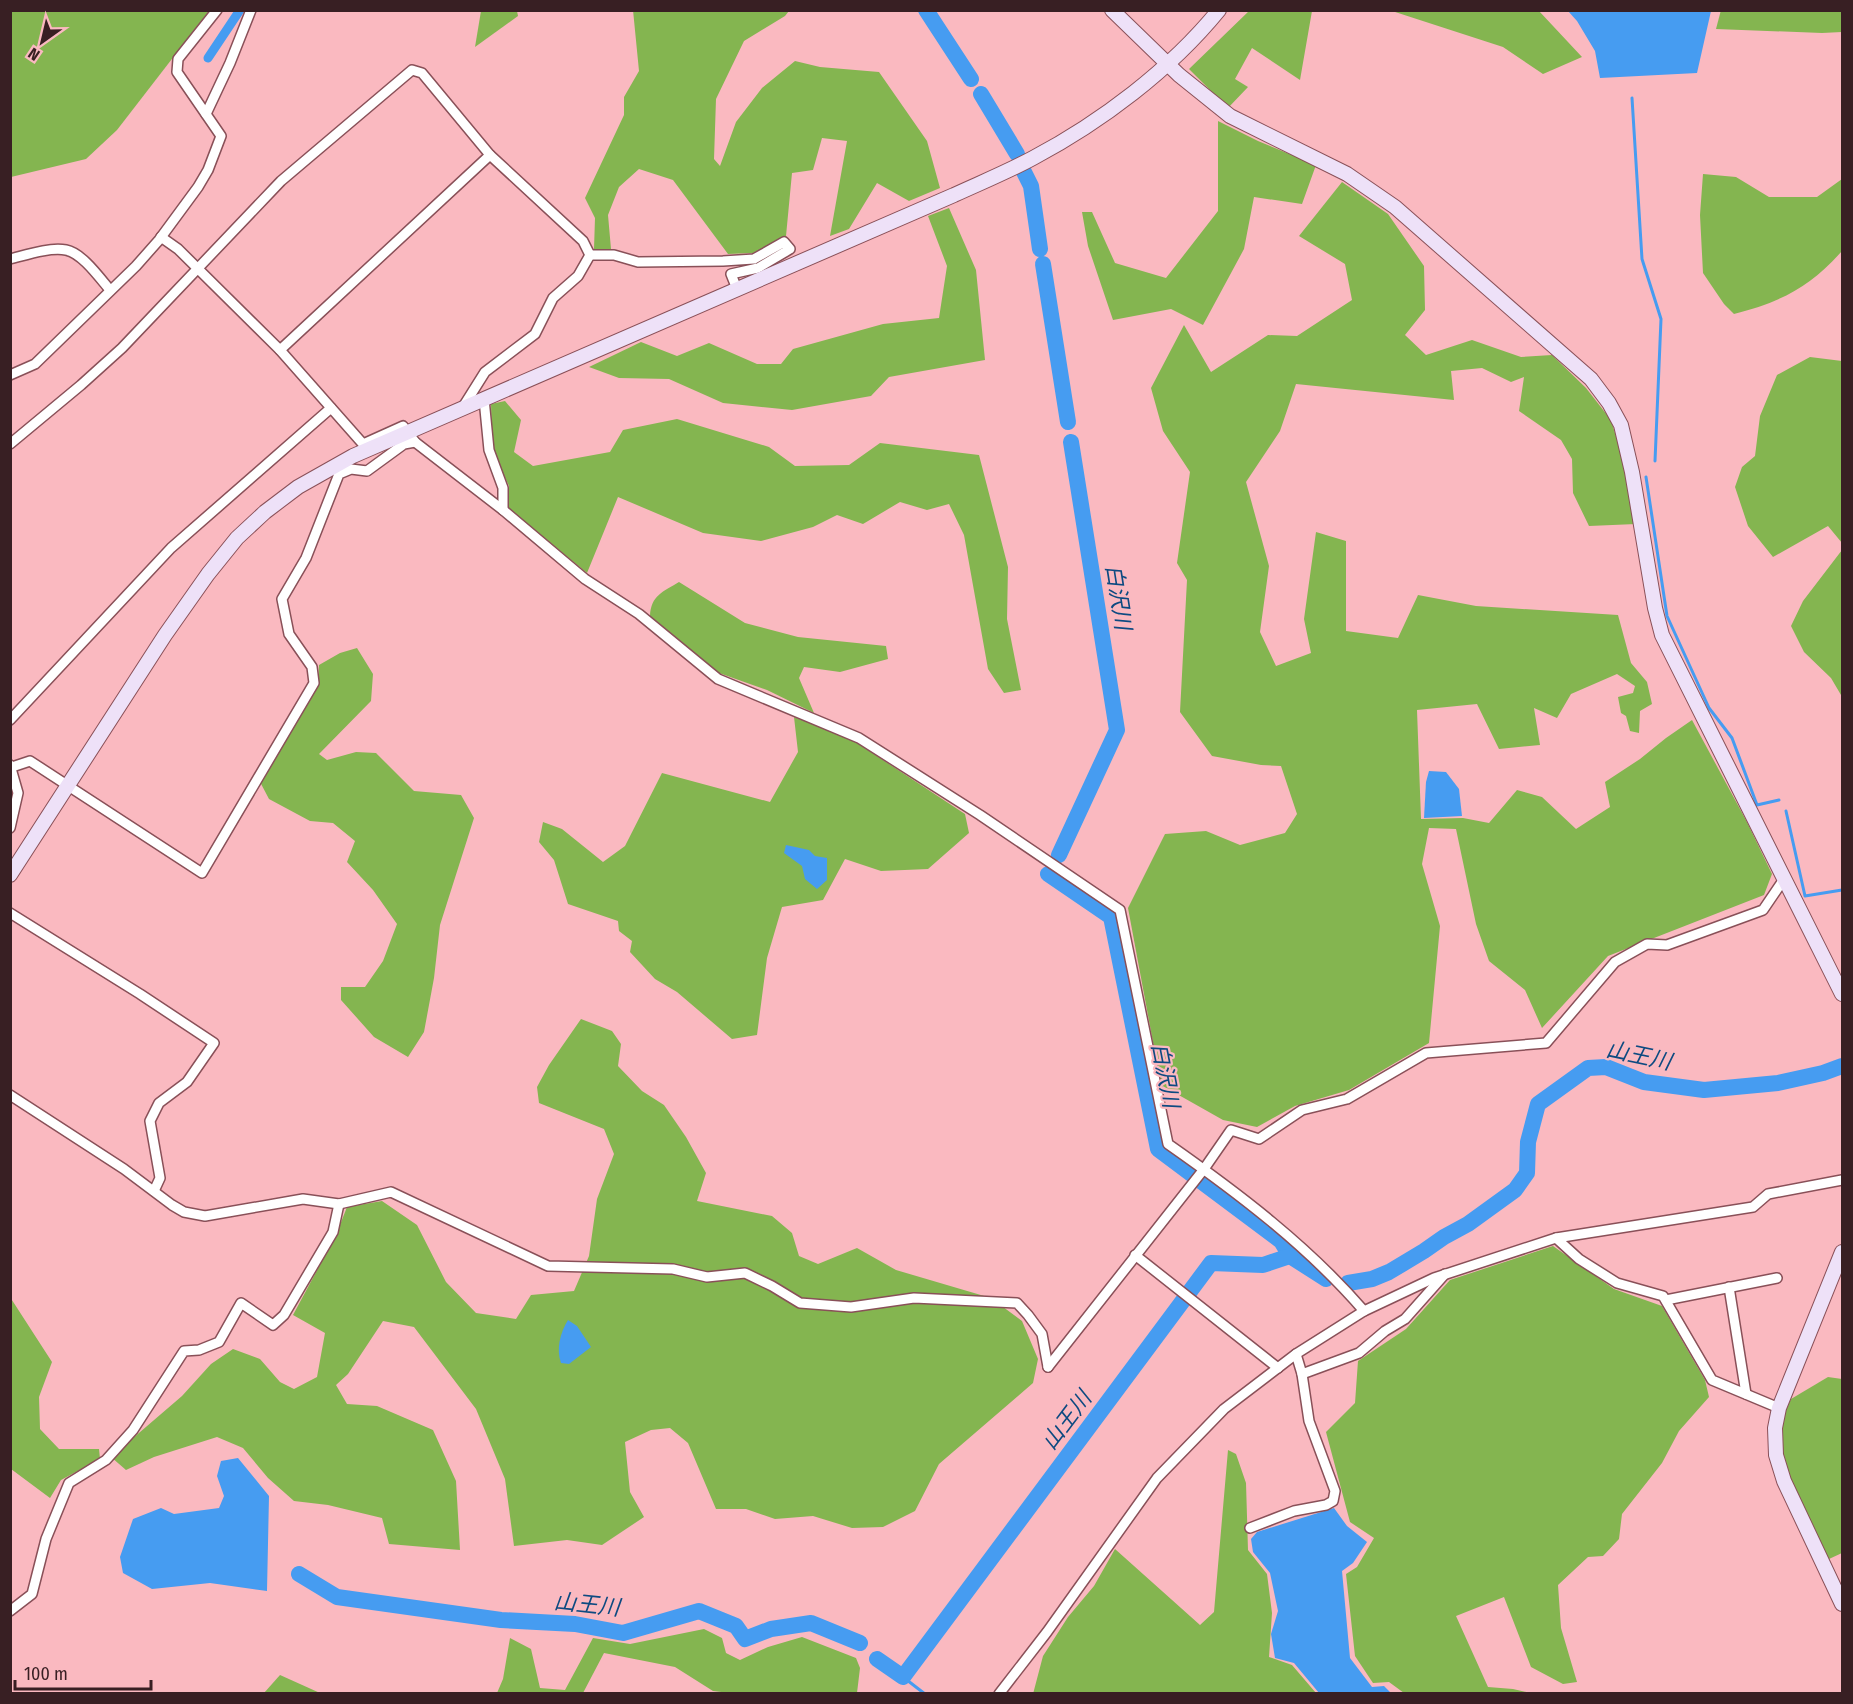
<svg xmlns="http://www.w3.org/2000/svg" width="1853" height="1704" font-family="'Fira Sans Condensed','Noto Sans JP',sans-serif">
	<rect width="100%" height="100%" fill="#fab9c0"/>
	<g fill="#84b550">
		<polygon points="633,10 789,11 785,16 744,41 716,99 714,159 720,166 736,122 762,88 795,61 820,67 879,72 927,141 940,188 909,201 877,183 849,229 830,236 847,141 822,138 813,170 792,173 786,236 753,253 728,254 673,180 639,169 619,187 608,215 611,249 594,249 595,218 585,198 624,115 624,97 639,71"/>
		<polygon points="1721,10 1842,11 1842,32 1822,33 1716,29"/>
		<polygon points="10,11 209,11 117,130 86,159 11,177"/>
		<polygon points="481,11 517,11 518,16 475,47"/>
		<polygon points="1249,11 1312,11 1300,80 1252,48 1235,79 1248,87 1228,108 1189,69"/>
		<polygon points="1392,11 1539,11 1582,57 1543,74 1503,47"/>
		<polygon points="1218,121 1258,141 1316,165 1302,204 1254,197 1244,249 1203,325 1171,309 1113,320 1088,246 1082,212 1092,212 1115,263 1166,278 1218,211"/>
		<path d="M1703,174L1736,177L1769,197H1817L1842,179V251C1810,287 1781,302 1734,314L1724,304L1703,273L1700,215Z"/>
		<polygon points="1342,182 1388,214 1424,266 1425,310 1405,335 1426,355 1472,340 1521,357 1552,355 1586,388 1611,420 1622,456 1636,524 1589,526 1573,493 1572,459 1561,440 1519,411 1524,377 1511,382 1482,368 1451,371 1454,400 1296,384 1280,431 1246,482 1269,566 1260,632 1276,666 1311,653 1304,619 1316,532 1346,541 1346,631 1398,638 1418,595 1476,606 1618,615 1631,663 1647,682 1652,704 1640,711 1639,733 1630,731 1626,716 1621,713 1618,697 1633,693 1635,686 1617,674 1571,694 1557,718 1534,708 1540,745 1499,749 1477,704 1417,710 1421,819 1463,818 1489,823 1517,790 1542,797 1576,829 1610,807 1605,782 1640,759 1666,738 1692,720 1747,822 1772,874 1764,895 1608,956 1542,1028 1525,990 1489,961 1476,924 1456,829 1429,828 1422,864 1440,926 1429,1043 1349,1090 1295,1106 1257,1127 1223,1120 1161,1085 1128,908 1165,834 1206,831 1240,845 1285,833 1297,814 1281,766 1261,765 1212,756 1180,712 1187,580 1177,563 1190,472 1163,431 1151,388 1184,325 1211,372 1268,335 1297,336 1352,300 1345,264 1299,236"/>
		<polygon points="949,208 976,270 985,360 889,377 871,396 792,410 723,403 669,379 619,378 589,367 641,342 677,356 709,343 757,364 781,364 793,349 883,324 939,318 947,266 928,216"/>
		<polygon points="1810,357 1842,361 1842,543 1828,526 1773,557 1748,526 1735,487 1742,467 1755,456 1760,416 1777,375"/>
		<polygon points="505,401 521,420 514,452 533,466 610,452 623,430 677,419 769,447 795,466 849,465 880,443 979,455 1008,567 1007,619 1021,690 1004,693 988,669 964,535 949,504 927,510 900,502 863,524 837,515 813,527 761,541 703,533 618,497 587,573 509,509 509,486 492,450 491,404"/>
		<polygon points="1842,550 1842,694 1841,695 1831,678 1804,652 1791,626 1803,601"/>
		<path d="M679,582L745,623L798,637L886,646L888,659L840,672L804,667L799,678L814,713L767,690L719,673L650,616C651,595 663,592 679,582Z"/>
		<polygon points="357,648 373,674 371,701 319,754 327,760 356,752 376,753 414,791 461,795 474,818 440,925 434,978 424,1032 408,1057 374,1037 341,1000 341,987 365,987 383,961 397,924 373,890 347,862 355,841 333,823 310,821 269,799 259,780 318,683 319,665 340,653"/>
		<polygon points="794,717 851,739 965,814 969,833 928,869 881,871 845,859 823,900 782,907 767,958 757,1035 732,1039 677,992 655,979 630,952 632,941 619,931 618,921 568,904 554,860 539,842 543,822 562,829 603,862 625,846 662,773 770,802 798,752"/>
		<polygon points="581,1019 612,1031 621,1044 618,1066 642,1091 664,1105 686,1137 706,1173 697,1201 772,1216 792,1233 799,1256 818,1264 857,1248 896,1270 991,1298 1022,1321 1038,1359 1033,1383 939,1464 915,1511 883,1527 852,1528 813,1516 775,1519 746,1509 716,1509 688,1443 670,1428 651,1430 625,1442 630,1492 644,1517 602,1545 567,1540 514,1546 505,1479 476,1409 414,1327 383,1321 348,1374 336,1385 347,1404 377,1406 433,1430 456,1481 460,1550 389,1544 382,1518 328,1505 294,1501 268,1478 243,1448 217,1437 154,1457 126,1470 111,1457 182,1396 211,1364 233,1349 260,1359 280,1382 294,1389 317,1377 325,1333 293,1315 336,1235 347,1207 382,1201 417,1225 446,1282 476,1313 516,1319 531,1295 574,1291 589,1256 597,1199 614,1154 604,1129 539,1103 537,1087 549,1065"/>
		<polygon points="1553,1246 1614,1289 1662,1306 1705,1380 1709,1397 1679,1431 1662,1463 1622,1514 1619,1539 1603,1556 1588,1557 1558,1585 1561,1628 1577,1682 1563,1684 1531,1667 1504,1597 1456,1616 1488,1687 1513,1689 1531,1693 1404,1693 1389,1682 1373,1683 1355,1656 1346,1574 1357,1567 1374,1538 1350,1522 1326,1432 1355,1403 1358,1361 1406,1329 1450,1280"/>
		<polygon points="10,1297 52,1362 39,1397 40,1429 59,1449 99,1449 100,1459 61,1480 50,1498 11,1469"/>
		<polygon points="1828,1377 1842,1379 1842,1553 1829,1559 1787,1477 1780,1445 1780,1423 1791,1399"/>
		<polygon points="1228,1450 1236,1454 1246,1483 1248,1550 1267,1574 1272,1613 1269,1657 1292,1665 1316,1693 1033,1694 1043,1656 1068,1617 1094,1586 1115,1549 1200,1625 1214,1612"/>
		<polygon points="704,1629 722,1638 726,1653 740,1660 768,1647 802,1637 856,1658 860,1668 857,1693 738,1694 713,1691 675,1667 604,1653 583,1693 497,1693 503,1679 510,1638 531,1649 540,1688 565,1690 593,1638 630,1644"/>
		<polygon points="280,1675 320,1693 264,1693"/>
	</g>
	<g fill="#469cf1">
		<polygon points="1568,11 1711,11 1697,73 1600,78 1595,51 1577,21"/>
		<polygon points="1429,771 1446,772 1459,789 1462,816 1424,818 1426,782"/>
		<polygon points="786,845 809,850 815,856 827,858 827,880 817,889 805,879 802,866 784,853"/>
		<path d="M568,1320L577,1326L591,1347L569,1364L561,1363C556,1349 560,1333 568,1320Z"/>
		<polygon points="238,1458 269,1496 267,1591 210,1583 152,1589 123,1573 120,1557 133,1519 161,1508 174,1514 219,1508 224,1496 217,1476 221,1461"/>
		<polygon points="1334,1508 1347,1526 1367,1542 1353,1563 1342,1571 1350,1658 1372,1687 1384,1686 1391,1693 1319,1693 1294,1663 1275,1658 1271,1634 1278,1611 1270,1573 1253,1552 1251,1539 1257,1532"/>
	</g>
	<g fill="none" stroke-linecap="round" stroke-linejoin="round">
		<g stroke="#469cf1" stroke-width="3">
			<polyline points="1632,98 1642,259 1661,319 1655,461"/>
			<polyline points="1646,477 1667,616 1709,708 1732,738 1757,805 1779,800"/>
			<polyline points="1786,811 1805,896 1842,890"/>
			<polyline points="903,1677 925,1694"/>
		</g>
		<polyline stroke="#469cf1" stroke-width="9" points="208,58 240,10"/>
		<g stroke="#469cf1" stroke-width="16">
			<polyline points="926,10 971,79"/>
			<polyline points="981,94 1017,154"/>
			<polyline points="1024,172 1031,186 1040,249"/>
			<polyline points="1043,264 1068,422"/>
			<polyline points="1059,855 1117,730 1071,442"/>
			<polyline points="1048,874 1111,917 1158,1149 1281,1241 1290,1256 1326,1279"/>
			<polyline points="1348,1283 1372,1279 1389,1272 1424,1251 1444,1237 1468,1224 1515,1190 1527,1173 1528,1142 1538,1104 1588,1068 1606,1067 1644,1082 1704,1090 1778,1083 1823,1073 1842,1066"/>
			<polyline points="299,1574 337,1597 501,1620 575,1624 623,1633 699,1611 736,1626 745,1639 771,1629 811,1623 860,1643"/>
			<polyline points="877,1659 903,1677 1211,1263 1263,1265 1290,1256"/>
		</g>
		<defs>
			<g id="street">
				<polyline points="206,114 230,63 251,10"/>
				<path d="M161,237L178,249L280,350L363,444L403,426L415,442L503,510L585,579L639,614L718,679L859,738L980,815L1120,910L1168,1144C1238,1193 1308,1246 1364,1311"/>
				<polyline points="590,255 614,255 638,262 723,261 754,259 784,242 790,249 758,268 731,274 737,289"/>
				<path d="M10,259C26,255 49,247 66,250C82,253 99,277 110,290"/>
				<polyline points="280,350 490,155"/>
				<polyline points="10,375 35,364 136,266 159,240 198,187 208,170 221,136 177,72 178,59 217,10"/>
				<polyline points="484,399 489,450 503,488 503,510"/>
				<polyline points="463,407 485,372 535,334 553,298 578,276 590,255"/>
				<polyline points="10,444 81,385 122,348 281,181 412,70 422,73 490,155 583,241 590,255"/>
				<polyline points="10,720 171,548 331,408"/>
				<polyline points="10,765 18,793 10,828"/>
				<polyline points="12,767 30,761 202,873 314,683 312,667 289,634 282,599 306,558 339,474 351,469 367,471 404,444 415,442"/>
				<polyline points="10,913 140,994 214,1043 187,1082 159,1103 150,1121 160,1178 154,1191"/>
				<polyline points="10,1095 124,1169 172,1205 184,1212 205,1216 303,1199 339,1204 391,1192 548,1266 673,1269 707,1277 745,1273 772,1286 800,1303 851,1307 914,1298 1017,1303 1028,1315 1042,1334 1048,1367"/>
				<polyline points="1556,1238 1579,1259 1617,1283 1663,1296 1712,1380 1779,1408"/>
				<polyline points="1135,1255 1278,1368"/>
				<polyline points="1729,1287 1746,1394"/>
				<polyline points="1666,1300 1777,1278"/>
				<polyline points="1296,1354 1364,1311 1434,1278 1556,1238 1753,1207 1768,1194 1842,1180"/>
				<polyline points="1048,1367 1204,1169 1231,1130 1259,1139 1302,1110 1347,1099 1426,1053 1546,1043 1615,962 1647,944 1667,945 1763,910 1784,879"/>
				<polyline points="1250,1528 1294,1511 1326,1505 1333,1501 1335,1491 1309,1421 1302,1374"/>
				<polyline points="10,1611 32,1594 46,1539 69,1483 106,1460 133,1430 184,1351 199,1350 219,1342 241,1303 273,1325 284,1315 333,1232 339,1204"/>
				<polyline points="999,1694 1047,1632 1157,1478 1224,1409 1296,1354 1302,1374 1359,1353 1385,1331 1405,1319 1445,1274"/>
			</g>
			<g id="secondary">
				<polyline points="1112,10 1179,75 1230,116 1347,174 1395,207 1591,379 1609,403 1621,425 1632,472 1655,608 1662,635 1842,994"/>
				<path d="M10,875L165,635L208,574L237,538L265,512L298,487L353,456L954,195C980,183 1007,172 1033,158C1101,122 1170,70 1219,10"/>
				<polyline points="1842,1252 1779,1408 1775,1428 1776,1455 1784,1481 1842,1604"/>
			</g>
		</defs>
		<use href="#street" stroke="#895058" stroke-width="12"/>
		<use href="#secondary" stroke="#895058" stroke-width="16"/>
		<use href="#street" stroke="#fff" stroke-width="9"/>
		<use href="#secondary" stroke="#eee1f8" stroke-width="14"/>
	</g>
	<g text-anchor="middle" stroke-width="4.5" stroke-linejoin="round" paint-order="stroke">
		<g font-size="22" font-style="italic" fill="#0d4a81" stroke="#fab9c0">
			<text transform="translate(1119 597) rotate(81)" y="8">白沢川</text>
			<text transform="translate(1639 1055) rotate(12)" y="8">山王川</text>
			<text transform="translate(1166 1075) rotate(79)" y="8">白沢川</text>
			<text transform="translate(1066 1420) rotate(-53)" y="8">山王川</text>
			<text transform="translate(587 1604) rotate(6)" y="8">山王川</text>
		</g>
	</g>
	<rect width="1853" height="1704" fill="none" stroke="#381f23" stroke-width="24"/>
	<g transform="translate(42 42) rotate(214)" stroke="#fab9c0" stroke-width="4.5" paint-order="stroke">
	<path d="M0-4.5L10 22L0 15L-10 22Z" fill="#381f23"/>
	<text y="-9" font-size="16" font-weight="bold" text-anchor="middle" fill="#381f23">N</text>
	</g>
	<path d="M15 1680v9h136v-9" fill="none" stroke="#381f23" stroke-width="3"/>
	<text x="24" y="1680" font-size="18" fill="#381f23" stroke="#fab9c0" stroke-width="4.5" paint-order="stroke">100 m</text>
</svg>
